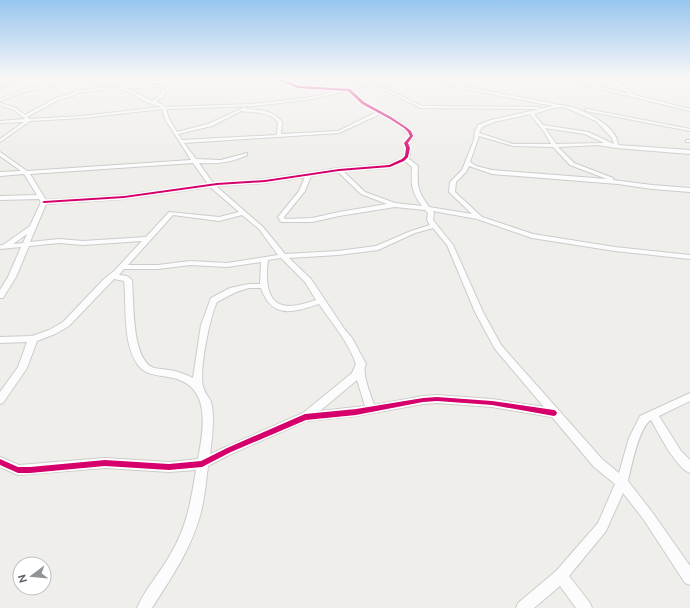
<svg xmlns="http://www.w3.org/2000/svg" width="690" height="608" font-family="Ubuntu,sans-serif">
	<rect width="100%" height="100%" fill="#efeeea"/>
	<g fill="none" stroke-linecap="round" stroke-linejoin="round">
		<defs>
			<g id="minor">
				<polygon points="0,77 25,77 0,89 0,87 16,79 0,79"/>
				<path d="M42,77H54L117,85L122,87L148,85L150,80L157,77H163L153,82L152,85L164,86L165,94L161,98L156,102L162,104L165,107L253,104L306,98L339,91L298,88L271,77H277L299,86L347,89L374,83L416,79L418,78L556,104L558,105C575,104 618,125 618,145L690,150V154L616,148L598,145L558,147L574,163L613,178V180L652,185L690,188V192L652,189L618,184L492,174L469,166L466,172L456,182L455,192L482,217L533,234L615,247L690,255V259L615,251L532,238L477,219L433,211L434,213L433,220L453,245L483,312L501,345L602,459L619,473L629,438L640,416L690,393V401L659,416L681,451L690,460V473C676,468 659,434 651,420C639,426 631,468 628,481L652,512L690,566V585L685,583L644,520L623,493L606,531L569,576L590,603L592,608H576L560,586L534,608H516L518,603L556,571L598,523L615,484L594,467L552,417L492,407L437,403L423,404L356,416L306,421L233,453L208,466C206,481 205,497 201,512C192,548 171,578 152,608H137C145,589 160,573 170,555C187,527 191,501 196,470L169,472L105,468L18,475L0,467V457L19,465L105,458L169,462L198,459C204,428 212,383 168,377C157,375 145,375 138,365C122,343 127,307 124,281L114,279L69,326L55,334L37,341L27,368L3,403L0,404V392L18,367L27,342L0,343V337L32,336L49,330L63,322L103,280L115,270L142,241L83,245L59,243L29,246L16,277L3,298H0V290L8,277L21,247L0,249V245H3L30,226L41,202L39,199L0,200V196L37,195L24,174L0,176V172L21,171L0,156V152L27,171L191,160L165,119L162,109L82,118L30,121L0,142V139L24,122L0,123V121L25,119L14,110L0,105V103L16,108L25,115L56,98L71,94L75,91L107,87L108,89L77,93L73,96L58,100L27,117L30,119L82,116L161,107L144,101L131,93L116,87L62,80L53,86L27,91L0,101V99L25,89L51,84L57,80ZM423,81L553,106L491,120L478,125L475,131L474,140L462,170L450,182L449,192L472,214L429,207C417,190 417,186 418,166L408,158C411,154 411,148 408,143L414,136C404,119 382,113 365,103C360,99 356,94 351,90L374,85L421,108L539,109L541,108L539,107L422,106L378,85ZM161,87C163,95 158,97 152,101L126,88ZM348,91L362,104L377,112L338,131L281,134L282,122C273,110 260,110 246,109L247,108L245,107L208,124L177,132L169,119L166,109L253,106L306,100ZM564,107L596,121L612,138L614,144L588,132L543,125L534,114L553,108ZM241,111C254,113 269,111 278,122L277,135L182,140L178,134L212,126ZM380,114L403,128L410,136L404,143L406,148L405,156L401,159L389,164L339,168L265,179L213,183L199,163C216,164 231,163 247,155V153L221,160L196,159L184,143L339,133ZM530,114L545,133L551,144H513L479,133L482,127L494,122ZM545,128L585,134L604,143L556,144ZM479,136L513,146L553,147L570,165L607,179L492,170L476,166L470,162ZM405,161L412,167C411,184 411,191 422,206L395,203L365,192L343,171L390,168ZM193,163L208,184L124,195L46,200L30,174ZM338,172L361,194L387,204L339,212L312,218L285,219L284,217L305,191L311,176ZM305,177L299,191L278,217L281,222H312L339,216L395,207L425,210L428,213L427,220L430,225L411,231L376,246L338,251L285,254L263,227L216,186L265,183ZM210,187L239,212L219,217L169,212L146,237L83,241L59,239L30,242L46,204L124,199ZM173,215L219,221L242,215L259,229L278,255L227,263L190,261L158,265H128ZM433,228L447,245L475,312L495,349L544,407L492,399L437,395L423,396L374,405C371,395 361,373 366,364L352,338L345,330L311,279L289,258L338,255L378,250L415,233ZM27,234L23,243L13,244ZM281,258L305,282L316,300C306,303 293,308 282,305C265,300 266,274 268,260ZM261,262L260,284H249L230,288L211,298L201,325L193,378C185,374 177,371 169,370C164,369 158,369 154,368C131,360 134,300 132,280L127,276L119,275L124,269H158L190,265L227,267ZM249,288H261C272,320 294,312 319,304C332,323 349,343 356,364L352,373L303,413L210,454C212,440 215,416 211,402C209,397 204,392 203,386C199,370 210,316 217,302L236,292ZM357,380L365,406L320,411Z"/>
				<polygon points="341,77 350,77 371,82 369,83"/>
				<polygon points="533,77 541,77 560,82 558,83"/>
				<polygon points="551,77 558,77 629,94 606,77 611,77 635,95 690,109 690,111"/>
				<polygon points="682,77 687,77 690,79 690,82"/>
				<polygon points="587,109 690,129 690,131 586,111 585,110"/>
				<rect x="686" y="140" width="4" height="2"/>
			</g>
		</defs>
		<use href="#minor" stroke="#cbcccc" stroke-width="2"/>
		<use href="#minor" fill="#fdfcfc" fill-rule="evenodd"/>
		<defs>
			<g id="cycleway">
				<polygon points="272,77 275,77 298,86 350,89 364,102 391,117 406,127 411,131 413,136 408,143 410,148 408,157 404,161 390,167 339,171 265,182 217,185 124,198 44,203 42,202 44,201 124,196 217,183 265,180 339,169 389,165 402,159 405,156 406,148 404,143 410,136 408,132 404,128 390,119 362,104 348,91 298,88"/>
				<polygon points="437,397 492,401 554,410 556,411 557,413 556,415 554,416 492,405 437,401 423,402 356,415 306,420 231,452 202,467 169,470 105,466 30,473 18,473 0,465 0,459 18,467 30,467 105,460 169,464 201,461 227,448 305,414 356,409 423,398"/>
			</g>
		</defs>
		<use href="#cycleway" stroke="#fff" stroke-width="3"/>
		<use href="#cycleway" fill="#d6006c" fill-rule="evenodd"/>
	</g>
	<linearGradient id="sky" x2="0" y2="1"><stop stop-color="#97c6ef"/><stop offset="0.48" stop-color="#f8f7f6"/><stop offset="1" stop-color="#f8f7f6" stop-opacity="0"/></linearGradient>
	<rect width="690" height="162" fill="url(#sky)"/>
	<g transform="translate(32 576) rotate(254)"><circle r="19" fill="#ffffff" stroke="#bfc1c3"/>
	<path d="M0-3L7 15L0 10L-7 15Z" fill="#919496"/>
	<text y="-6" font-size="11" font-weight="bold" text-anchor="middle" fill="#5f6368">N</text>
	</g>
</svg>
